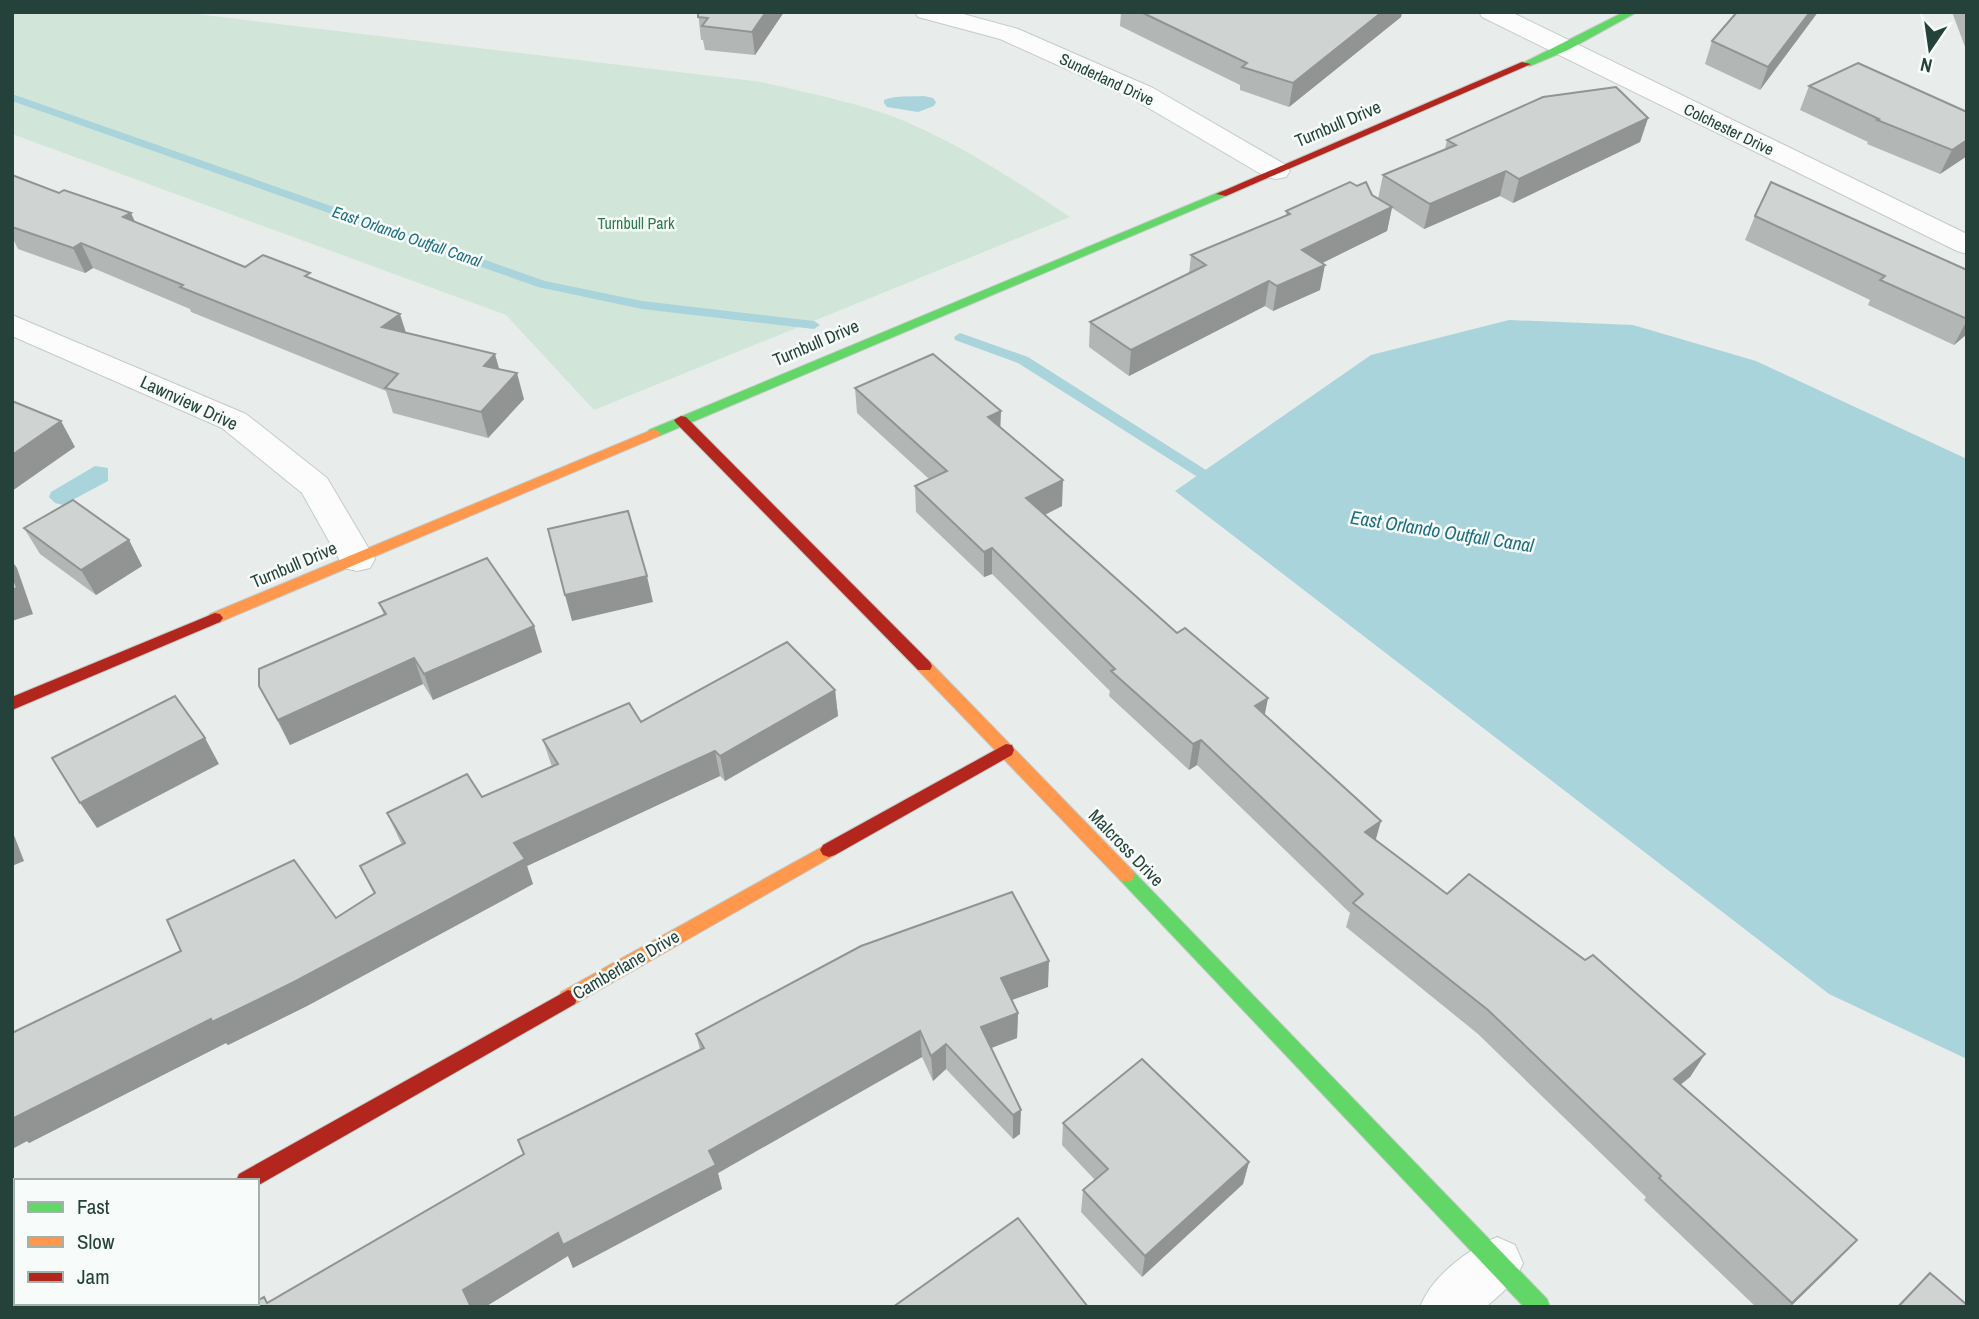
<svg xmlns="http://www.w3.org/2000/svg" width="1979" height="1319" font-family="'Archivo Narrow',sans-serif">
	<rect width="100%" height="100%" fill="#e8edeb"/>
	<path fill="#d1e6d8" d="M12,12H180L762,82C815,95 873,105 922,129C974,153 1022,185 1070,217L594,410L506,315L12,134Z"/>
	<g fill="#a9d4db">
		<path d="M924,96L933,98L936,102L934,106L918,112L887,107L884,103V100C895,95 911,97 924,96Z"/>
		<polygon points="1509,320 1633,325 1756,361 1967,459 1967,1059 1829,994 1175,491 1371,355"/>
		<polygon points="95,466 108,468 108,481 63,505 55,503 49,497 51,492"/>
	</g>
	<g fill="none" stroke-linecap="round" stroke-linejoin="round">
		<g fill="#a9d4db" fill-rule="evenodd">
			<polygon points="12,94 545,281 642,301 814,321 820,325 814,329 642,309 538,287 12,101"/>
			<polygon points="960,333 1028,357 1206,470 1225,476 1227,479 1220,484 1196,476 1018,363 955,340 954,337"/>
		</g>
		<defs>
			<g id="street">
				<polygon points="915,12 956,12 1018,29 1153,88 1286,165 1290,171 1286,177 1276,179 1266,177 1135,100 1000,39 918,17"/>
				<polygon points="1479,12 1511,12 1967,234 1967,254 1957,251 1482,17"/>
				<polygon points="12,315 246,414 327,478 375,559 370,568 357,571 344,568 302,493 222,428 12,336"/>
				<path d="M1497,1237L1515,1245L1523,1263L1515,1281L1486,1307H1420C1432,1276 1467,1250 1497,1237Z"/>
				<polygon points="16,1282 16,1303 56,1303 55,1307 12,1307 12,1284"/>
			</g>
			<g id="fast">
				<polygon points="1624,12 1637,12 1568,50 1530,66 1521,64"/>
				<polygon points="1222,191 1226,192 1226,196 659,436 654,437 647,433 649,430"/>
				<polygon points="1126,868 1132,870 1547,1299 1550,1307 1524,1307 1120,880 1117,875 1120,870"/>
			</g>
			<g id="slow">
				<polygon points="654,429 661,433 659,436 220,622 215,623 207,618 210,614"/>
				<polygon points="924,660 930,662 1132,870 1135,875 1132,880 1126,882 1120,880 918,670 916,666 918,662"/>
				<polygon points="829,843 835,845 838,850 835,855 575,1004 568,1006 561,1004 559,998 561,992"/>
			</g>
			<g id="jam">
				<polygon points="1522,62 1531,64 1226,196 1216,194"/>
				<polygon points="681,416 686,417 930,662 932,666 930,670 918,670 676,423 674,420"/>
				<polygon points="215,613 220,614 223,618 220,622 12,710 12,697"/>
				<polygon points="1006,744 1012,745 1014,750 1012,755 835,855 829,857 823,855 820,850 823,845"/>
				<polygon points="568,990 575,992 577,998 575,1004 257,1186 257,1181 236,1181 239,1174"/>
			</g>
		</defs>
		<use href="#street" stroke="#c5cac8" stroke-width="2"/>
		<use href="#fast" stroke="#c3cbc8" stroke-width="2"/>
		<use href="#slow" stroke="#c3cbc8" stroke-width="2"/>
		<use href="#jam" stroke="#c3cbc8" stroke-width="2"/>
		<use href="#street" fill="#fcfcfc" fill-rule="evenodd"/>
		<use href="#fast" fill="#63d668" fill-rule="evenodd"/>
		<use href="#slow" fill="#ff974d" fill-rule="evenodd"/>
		<use href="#jam" fill="#b3261e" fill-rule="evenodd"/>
	</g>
	<g fill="#b2b6b5">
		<polygon points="698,12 784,12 755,55 705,50 703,40 701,40"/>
		<polygon points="1121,12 1402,12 1401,17 1289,107 1240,90 1240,85 1120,26"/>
		<polygon points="1737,12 1818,12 1760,90 1705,64 1712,41"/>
		<polygon points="1952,12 1967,12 1967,52"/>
		<polygon points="1809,86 1967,112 1967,156 1940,174 1867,144 1868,142 1800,110"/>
		<polygon points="1648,118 1640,142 1513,203 1500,196 1424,229 1392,208 1387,231 1322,263 1320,290 1273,311 1265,306 1129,376 1089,347 1090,322 1189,274 1191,255 1286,215 1286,211 1372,195 1378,199 1383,175 1445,149 1447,140"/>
		<polygon points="12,175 135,222 245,267 313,279 406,333 499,369 524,399 488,438 393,413 386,391 191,312 190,309 93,268 85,273 18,249 14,241 12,240"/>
		<polygon points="1755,216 1967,270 1967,334 1954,345 1868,305 1870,300 1745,240"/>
		<polygon points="855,388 1000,428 1062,506 1045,515 1177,633 1268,698 1264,715 1376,840 1447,894 1705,1054 1690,1077 1680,1085 1837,1261 1790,1307 1756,1307 1644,1200 1646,1197 1478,1034 1346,927 1350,913 1197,765 1189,770 1109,696 1110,691 992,574 984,577 916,512 915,486 929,479 857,413"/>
		<polygon points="24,528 129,540 142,566 96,595 40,554"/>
		<polygon points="379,603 542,652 433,700 423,684 290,745 259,686 384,615"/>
		<polygon points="835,690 838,716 725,781 720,776 527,866 533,884 307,1006 228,1045 226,1043 29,1143 27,1141 12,1149 12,1033 336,918 374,894 360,866 402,845 387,813 482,797 552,767 543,740 641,722"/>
		<polygon points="1048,987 1012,1000 1018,1013 1017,1038 991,1048 1020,1134 1013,1139 946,1069 933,1081 922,1057 718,1173 722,1189 573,1268 568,1256 485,1307 268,1302 524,1154 700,1050 696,1034"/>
		<polygon points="1063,1123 1249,1162 1243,1184 1142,1277 1081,1212 1083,1190 1095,1180 1062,1145"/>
		<polygon points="1930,1273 1967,1307 1896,1307"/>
	</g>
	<g fill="#919493">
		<polygon points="766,12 784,12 755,55 752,32"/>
		<polygon points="1382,12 1402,12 1401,17 1289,107 1293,83"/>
		<polygon points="1810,12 1818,12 1760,90 1768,67"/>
		<polygon points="1648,118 1640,142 1513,203 1519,179"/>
		<polygon points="1967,140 1967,156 1940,174 1952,150"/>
		<polygon points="1506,171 1500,196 1424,229 1430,204"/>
		<polygon points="1392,207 1387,231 1298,275 1302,250"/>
		<polygon points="131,213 142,237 123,217"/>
		<polygon points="81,243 93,268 85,273 73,248"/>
		<polygon points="1325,265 1320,290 1273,311 1277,286"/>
		<polygon points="1269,281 1265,306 1129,376 1131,350"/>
		<polygon points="400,314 408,339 382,327"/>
		<polygon points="1967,320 1967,334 1954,345"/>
		<polygon points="495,354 502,379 484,366"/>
		<polygon points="517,373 524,399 488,438 481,412"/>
		<polygon points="1001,411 1000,437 988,417"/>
		<polygon points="61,421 75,447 12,491 12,455"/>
		<polygon points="1063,480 1062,506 1026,524 1026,498"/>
		<polygon points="129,540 142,566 96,595 81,570"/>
		<polygon points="992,548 992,574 984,577 984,552"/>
		<polygon points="12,561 17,568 33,614 12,621"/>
		<polygon points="647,576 653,602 572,621 565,595"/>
		<polygon points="534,626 542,652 433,700 424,674"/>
		<polygon points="414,658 423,684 290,745 278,720"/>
		<polygon points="835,690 838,716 725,781 720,756"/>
		<polygon points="1268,698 1263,724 1255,706"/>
		<polygon points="205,738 219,764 97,828 80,803"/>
		<polygon points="1201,740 1197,765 1189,770 1193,744"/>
		<polygon points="715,751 720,776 527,866 533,884 307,1006 228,1045 226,1043 29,1143 27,1141 12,1149 12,1119 211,1019 514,843"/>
		<polygon points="1381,821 1374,846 1365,832"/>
		<polygon points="12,830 24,861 12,866"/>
		<polygon points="1049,961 1048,987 1001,1004 1001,978"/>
		<polygon points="1018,1013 1017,1038 981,1052 981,1027"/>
		<polygon points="920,1031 922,1057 718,1173 722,1189 573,1268 568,1256 485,1307 471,1307 463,1290 558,1233 709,1151"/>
		<polygon points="946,1044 946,1069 933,1081 931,1056"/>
		<polygon points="1705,1054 1690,1077 1659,1102 1674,1079"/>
		<polygon points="1021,1110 1020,1134 1013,1139 1013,1115"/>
		<polygon points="1249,1162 1243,1184 1142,1277 1145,1256"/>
		<polygon points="1857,1240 1837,1261 1790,1307 1789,1307"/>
	</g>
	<g fill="#cfd4d2" stroke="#919493" stroke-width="2">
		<polygon points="698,12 766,12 752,32 702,26 708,18 698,17"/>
		<polygon points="1141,12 1382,12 1293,83 1242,67 1247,63"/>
		<polygon points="1737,12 1810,12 1768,67 1712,41"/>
		<polygon points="1858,63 1967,112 1967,140 1952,150 1877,120 1879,119 1809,86"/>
		<polygon points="1616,87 1648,118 1519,179 1506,171 1430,204 1383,175 1456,145 1447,140 1543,97"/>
		<polygon points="12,175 59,193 64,190 131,213 123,217 245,267 263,255 310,273 305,276 400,314 382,327 495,354 484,366 517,373 481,412 385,388 398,374 180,287 183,285 81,243 73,248 12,227"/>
		<polygon points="1350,182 1357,186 1366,182 1372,195 1392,207 1302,250 1325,265 1277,286 1269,281 1131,350 1090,322 1206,265 1191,255 1290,214 1286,211"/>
		<polygon points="1771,182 1967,270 1967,319 1880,280 1885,276 1755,216"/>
		<polygon points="933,354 1001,411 988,417 1063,480 1026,498 1177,633 1185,628 1268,698 1255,706 1381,821 1365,832 1447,894 1469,874 1585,960 1593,955 1705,1054 1674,1079 1857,1240 1792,1303 1659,1178 1661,1176 1488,1010 1353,903 1363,894 1201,740 1193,744 1111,671 1115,669 992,548 984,552 915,486 947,471 855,388"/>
		<polygon points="12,401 61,421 12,455"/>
		<polygon points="73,500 129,540 81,570 24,528"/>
		<polygon points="628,511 647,576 565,595 548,529"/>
		<polygon points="487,558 534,626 424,674 414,658 278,720 259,686 259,669 386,614 379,603"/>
		<polygon points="12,574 17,588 12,590"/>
		<polygon points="787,642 835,690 720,756 715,751 514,843 525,859 294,982 212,1022 211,1019 12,1119 12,1033 181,951 167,920 294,860 336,918 375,893 360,866 405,843 387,813 467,774 482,797 558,764 543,740 629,703 641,722"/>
		<polygon points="175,696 205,738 80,803 52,758"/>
		<polygon points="1012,892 1049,961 1001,978 1018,1013 981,1027 1021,1110 1013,1115 946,1044 931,1056 920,1031 709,1151 716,1165 563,1245 558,1233 463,1290 471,1307 247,1307 253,1303 257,1303 257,1301 264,1297 267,1303 524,1154 518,1140 704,1048 696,1034 861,946"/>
		<polygon points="1142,1059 1249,1162 1145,1256 1083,1190 1108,1169 1063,1123"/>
		<polygon points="1018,1218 1088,1307 893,1307"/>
		<polygon points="1930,1273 1967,1305 1967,1307 1898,1307"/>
	</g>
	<g text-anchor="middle" stroke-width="5" stroke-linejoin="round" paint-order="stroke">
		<g font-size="16" fill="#24423a" stroke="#f7fbf9">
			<text transform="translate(1107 79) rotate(25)" y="6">Sunderland Drive</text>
			<text transform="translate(1729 129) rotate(26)" y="6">Colchester Drive</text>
		</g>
		<g font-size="16" fill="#2d7a4b" stroke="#f7fbf9">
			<text x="636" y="229">Turnbull Park</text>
		</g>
		<g font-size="16" font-style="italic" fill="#1c6f80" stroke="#f7fbf9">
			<text transform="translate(407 236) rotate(19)" y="6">East Orlando Outfall Canal</text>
		</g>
		<g font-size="18" fill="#24423a" stroke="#f7fbf9">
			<text transform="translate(1338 124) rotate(-23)" y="6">Turnbull Drive</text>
			<text transform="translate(816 343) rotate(-23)" y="6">Turnbull Drive</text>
			<text transform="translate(189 403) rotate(25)" y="6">Lawnview Drive</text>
			<text transform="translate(294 565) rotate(-23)" y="6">Turnbull Drive</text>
			<text transform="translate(1126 848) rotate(46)" y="6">Malcross Drive</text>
			<text transform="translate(626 965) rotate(-30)" y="6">Camberlane Drive</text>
		</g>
		<g font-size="19" font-style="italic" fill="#1c6f80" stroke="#f7fbf9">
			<text transform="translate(1442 531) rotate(9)" y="7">East Orlando Outfall Canal</text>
		</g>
	</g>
	<rect width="1979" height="1319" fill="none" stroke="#24423a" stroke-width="28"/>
	<rect x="14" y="1179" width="245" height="126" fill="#f7fbf9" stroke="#a3b1ad" stroke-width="2"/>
	<rect x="28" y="1202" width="35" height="10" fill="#63d668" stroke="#a3b1ad" stroke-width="2"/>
	<text x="77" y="1214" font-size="21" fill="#24423a">Fast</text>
	<rect x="28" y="1237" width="35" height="10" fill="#ff974d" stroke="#a3b1ad" stroke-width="2"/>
	<text x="77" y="1249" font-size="21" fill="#24423a">Slow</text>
	<rect x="28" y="1272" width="35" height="10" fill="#b3261e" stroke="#a3b1ad" stroke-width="2"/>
	<text x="77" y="1284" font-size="21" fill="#24423a">Jam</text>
	<g transform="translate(1930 49) rotate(193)" stroke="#f7fbf9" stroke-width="5" paint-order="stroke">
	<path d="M0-5L12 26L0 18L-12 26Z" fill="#24423a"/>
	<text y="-10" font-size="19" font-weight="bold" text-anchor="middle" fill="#24423a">N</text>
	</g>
</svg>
